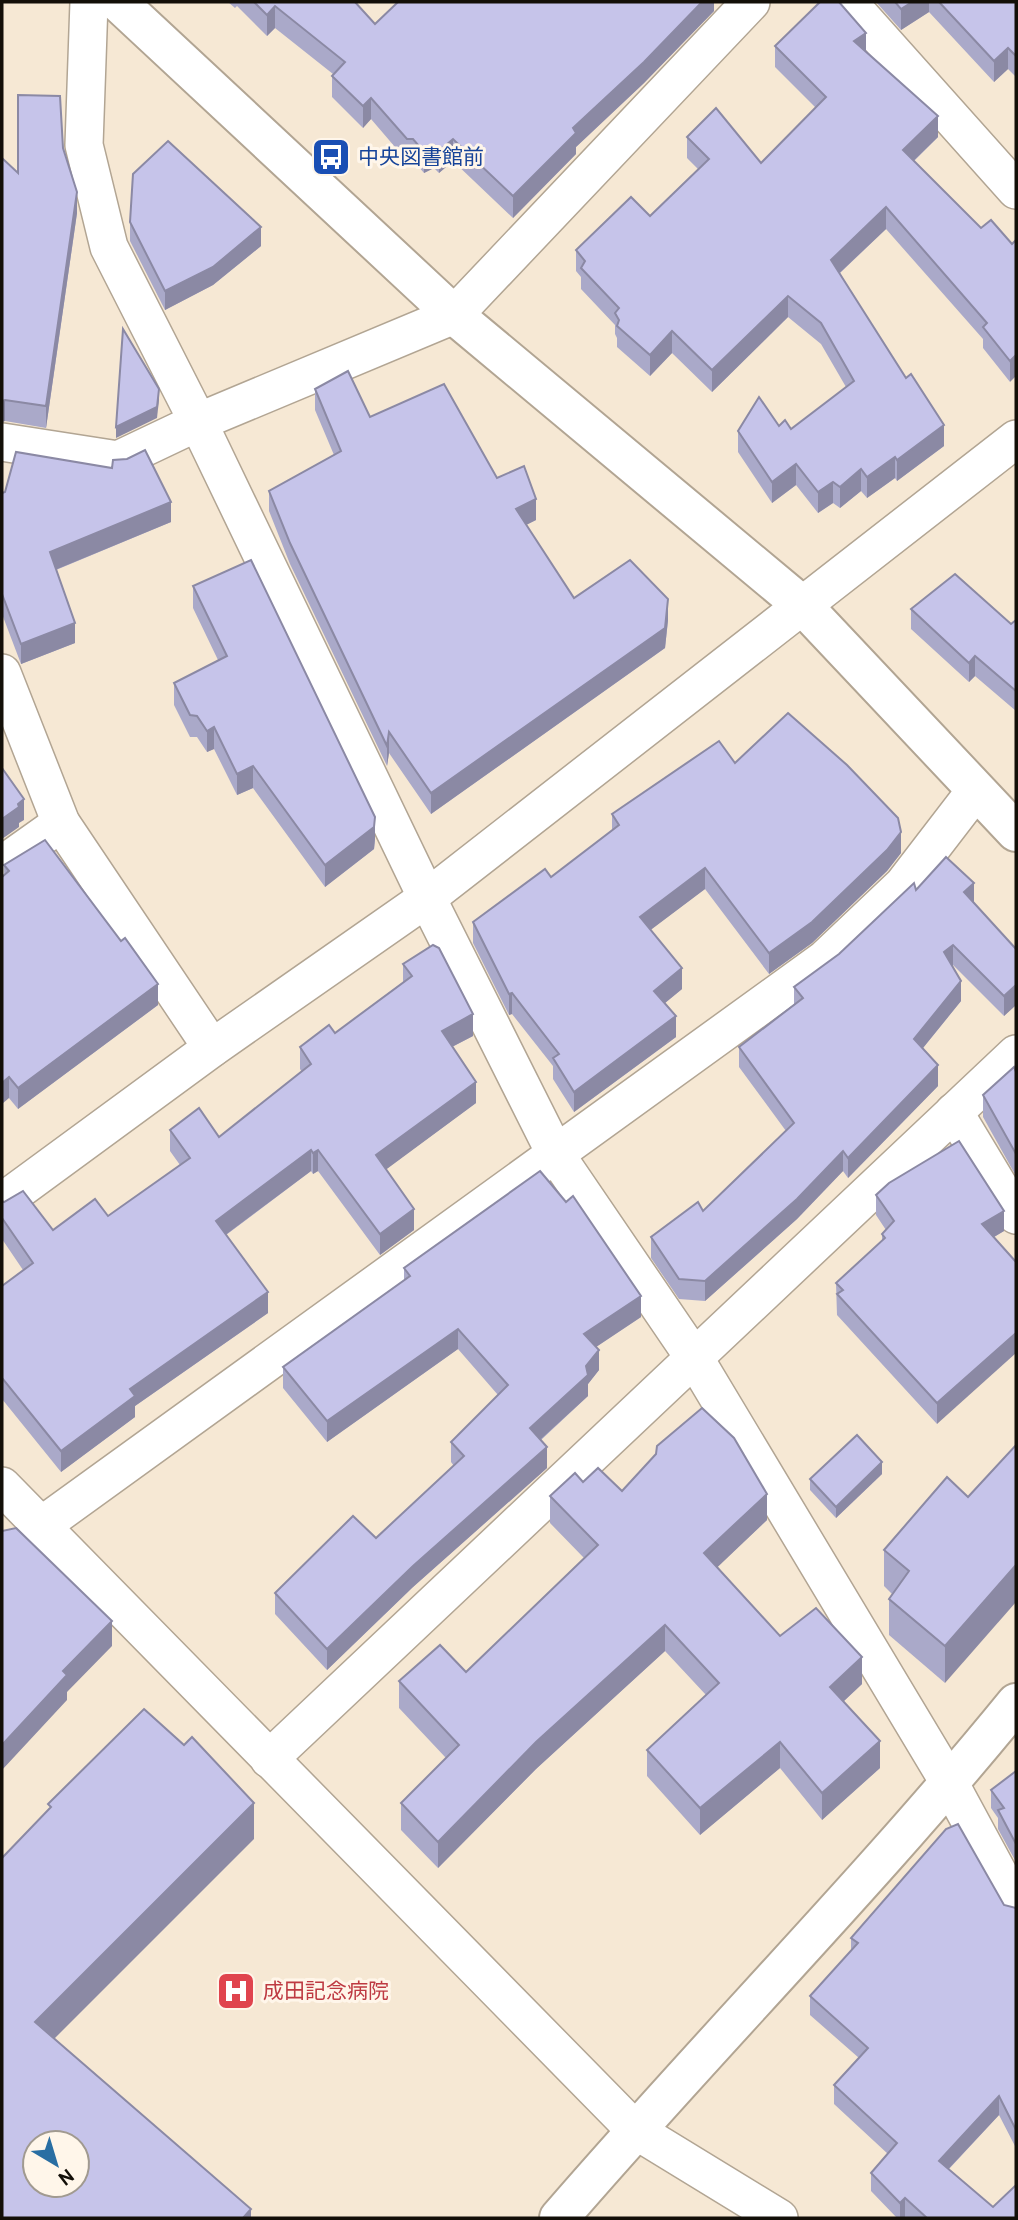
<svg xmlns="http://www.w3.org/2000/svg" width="1018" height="2220" font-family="Overpass,'Noto Sans JP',sans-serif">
	<rect width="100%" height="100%" fill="#f6e8d4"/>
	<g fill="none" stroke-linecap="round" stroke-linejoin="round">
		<defs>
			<g id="street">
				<polyline points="89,2 84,145 109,247 198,422 427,898 556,1155 695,1359 950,1784 1016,1906"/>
				<polyline points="848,2 1016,190"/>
				<polyline points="2,442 118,460 198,422 454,315 751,2"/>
				<polyline points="2,673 61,823 212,1048"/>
				<polyline points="2,865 61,823"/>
				<polyline points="954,1112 1016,1215"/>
				<polyline points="2,1202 212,1048 427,898 1016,439"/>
				<polyline points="2,1486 635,2130 779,2218"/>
				<polyline points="41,1526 825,959 903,885 976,790"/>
				<polyline points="269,1759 1016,1054"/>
			</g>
			<g id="secondary">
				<polyline points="118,2 454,315 803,606 1016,832"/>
				<path d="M559,2218C709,2044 871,1881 1016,1703"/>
			</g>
		</defs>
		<use href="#street" stroke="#b2a593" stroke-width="40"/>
		<use href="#secondary" stroke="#b2a593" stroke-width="42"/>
		<use href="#street" stroke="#fff" stroke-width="37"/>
		<use href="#secondary" stroke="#fff" stroke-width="38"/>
	</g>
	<g fill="#aaa9c9">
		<polygon points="228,2 355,2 375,24 714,2 714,11 644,83 576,147 576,154 513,218 453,161 439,173 434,168 424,173 413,160 407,161 371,119 363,128 332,97 332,76 333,74 275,28 267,36 237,6 235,8"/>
		<polygon points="876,2 1016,2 1016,77 1008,69 994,82 929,12 901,30"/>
		<polygon points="775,46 866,52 938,137 914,161 981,228 1012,244 1010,382 983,348 983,339 886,229 840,273 944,446 897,481 895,478 867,498 861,491 840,508 833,503 818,513 796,485 772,503 738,452 738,431 779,426 791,429 846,387 821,344 788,317 712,392 672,353 650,376 617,347 617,338 615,334 615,325 581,289 581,277 576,271 576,250 650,216 698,169 687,158 687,137 761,163 816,108 775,67"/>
		<polygon points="63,148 77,213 46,428 5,421 2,422 2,158 18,173"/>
		<polygon points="130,222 261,246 213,285 165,310 130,241"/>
		<polygon points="315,389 370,417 497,478 536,520 526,525 574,598 668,620 665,648 431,814 389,753 387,766 290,564 269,511 269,491 334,455 315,410"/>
		<polygon points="5,492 171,522 56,570 75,643 21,664 2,614 2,493"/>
		<polygon points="193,586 375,839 374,849 325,887 253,788 237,795 214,749 207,752 197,737 190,737 174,705 174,683 218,660 193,608"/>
		<polygon points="911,609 1011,624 1016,620 1016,711 975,676 969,682 911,629"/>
		<polygon points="735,763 901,853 887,871 812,943 769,974 705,889 650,930 682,989 665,1003 676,1037 574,1112 553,1079 553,1066 512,1014 509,1015 473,943 473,922 551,877 612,831 612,814"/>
		<polygon points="4,865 158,1005 18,1109 9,1098"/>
		<polygon points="916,890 974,903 1016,1005 1004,1016 953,965 952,966 961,1001 923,1048 938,1086 848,1178 843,1171 797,1219 705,1301 679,1299 651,1258 651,1237 703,1211 786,1131 739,1067 739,1047 794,1005 794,987 839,954"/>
		<polygon points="403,964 473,1036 452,1047 476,1103 386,1169 414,1230 380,1255 318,1171 313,1174 311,1171 226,1235 268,1313 135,1406 135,1417 61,1472 2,1399 2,1286 23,1270 2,1239 2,1201 53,1230 108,1216 180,1165 170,1151 170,1130 219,1137 302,1072 300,1069 300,1047 335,1033 403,982"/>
		<polygon points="1016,1072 1016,1176 983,1117 983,1095"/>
		<polygon points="876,1195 1004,1231 994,1237 937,1424 837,1315 836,1283 882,1241 882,1234 886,1230 876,1215"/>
		<polygon points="404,1268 641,1317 596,1347 599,1370 588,1384 588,1396 541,1440 547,1468 413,1587 327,1670 275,1614 275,1593 376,1538 454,1466 451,1462 451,1442 498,1395 458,1349 327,1442 283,1388 283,1367 404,1280"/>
		<polygon points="882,1474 836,1518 810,1490 810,1479"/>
		<polygon points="947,1477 945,1683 889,1635 889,1599 892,1594 884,1586 884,1550"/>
		<polygon points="583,1482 767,1520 717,1567 780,1636 862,1684 843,1702 880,1768 822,1820 780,1768 700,1835 647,1776 647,1750 706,1695 665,1651 536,1769 438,1868 401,1830 401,1803 446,1758 399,1708 399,1681 466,1672 584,1558 550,1523 550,1496"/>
		<polygon points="1016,1771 1016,1862 998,1829 998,1818 991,1808 991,1790"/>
		<polygon points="1004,1905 1016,1908 1016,2148 999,2115 949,2169 993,2207 1016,2218 906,2218 905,2217 903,2218 897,2218 871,2191 871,2173 888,2154 834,2104 834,2085 859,2058 810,2015 810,1996 851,1951 851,1938"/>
	</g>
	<g fill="#8b89a4">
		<polygon points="702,2 714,2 714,11 644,83 576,147 576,154 513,218 513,196 573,128"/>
		<polygon points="912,2 929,2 929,12 901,30 901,9"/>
		<polygon points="275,6 275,28 267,36 267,15"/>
		<polygon points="866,33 866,54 854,41"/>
		<polygon points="1008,48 1008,69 994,82 994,61"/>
		<polygon points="371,98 371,119 363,128 363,106"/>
		<polygon points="938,116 938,137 903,171 903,150"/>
		<polygon points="453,139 453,161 439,173 439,151"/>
		<polygon points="434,146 434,168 424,173 424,152"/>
		<polygon points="77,192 77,213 46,428 46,406"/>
		<polygon points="886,207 886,229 831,281 831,260"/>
		<polygon points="261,227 261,246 213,285 165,310 165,291"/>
		<polygon points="788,296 788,317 712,392 712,370"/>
		<polygon points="672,331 672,353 650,376 650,355"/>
		<polygon points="1016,355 1016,376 1010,382 1010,361"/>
		<polygon points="159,389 159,400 157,418 116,438 116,427"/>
		<polygon points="5,400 5,421 2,422 2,401"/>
		<polygon points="944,425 944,446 897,481 897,460"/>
		<polygon points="895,457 895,478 867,498 867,477"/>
		<polygon points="796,464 796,485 772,503 772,482"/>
		<polygon points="861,469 861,491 840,508 840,487"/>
		<polygon points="833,482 833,503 818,513 818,492"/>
		<polygon points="536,499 536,520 516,530 516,509"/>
		<polygon points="171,502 171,522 50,572 50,552"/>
		<polygon points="668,599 668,620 665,648 431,814 431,793"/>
		<polygon points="75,623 75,643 21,664 21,644"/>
		<polygon points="975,656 975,676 969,682 969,663"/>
		<polygon points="214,727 214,749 207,752 207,731"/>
		<polygon points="389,732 389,753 387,766 387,746"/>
		<polygon points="253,766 253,788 237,795 237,774"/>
		<polygon points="24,799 24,820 19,823 19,827 2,839 2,819"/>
		<polygon points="375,817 375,839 374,849 325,887 325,865"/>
		<polygon points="901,832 901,853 887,871 812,943 769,974 769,953"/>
		<polygon points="705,868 705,889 640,938 640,917"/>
		<polygon points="974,883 974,903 964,892"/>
		<polygon points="953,945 953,965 944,972 944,952"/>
		<polygon points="682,968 682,989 654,1012 654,991"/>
		<polygon points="961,981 961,1001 914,1059 914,1039"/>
		<polygon points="158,984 158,1005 18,1109 18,1088"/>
		<polygon points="1016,985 1016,1005 1004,1016 1004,996"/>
		<polygon points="512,993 512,1014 509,1015 509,994"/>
		<polygon points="473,1014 473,1036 442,1052 442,1031"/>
		<polygon points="676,1016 676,1037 574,1112 574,1092"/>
		<polygon points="938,1065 938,1086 848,1178 848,1158"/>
		<polygon points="9,1077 9,1098 2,1104 2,1083"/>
		<polygon points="476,1082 476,1103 376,1177 376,1155"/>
		<polygon points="311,1150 311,1171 216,1242 216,1221"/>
		<polygon points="318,1150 318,1171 313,1174 313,1153"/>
		<polygon points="843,1151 843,1171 797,1219 705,1301 705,1281"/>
		<polygon points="414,1209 414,1230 380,1255 380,1234"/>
		<polygon points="1004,1211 1004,1231 982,1244 982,1224"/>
		<polygon points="268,1292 268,1313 135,1406 135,1417 61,1472 61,1451 130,1389"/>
		<polygon points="641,1296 641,1317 584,1355 584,1334"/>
		<polygon points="458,1329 458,1349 327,1442 327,1421"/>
		<polygon points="1016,1333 1016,1353 937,1424 937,1403"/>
		<polygon points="599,1350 599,1370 588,1384 588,1396 530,1449 530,1428"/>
		<polygon points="547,1447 547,1468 413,1587 327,1670 327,1649 413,1566"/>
		<polygon points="882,1462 882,1474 836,1518 836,1507"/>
		<polygon points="767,1494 767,1520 704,1580 704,1553"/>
		<polygon points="1016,1565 1016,1602 945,1683 945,1646"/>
		<polygon points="112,1621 112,1646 67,1692 67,1700 2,1770 2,1745 63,1671"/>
		<polygon points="665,1625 665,1651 536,1769 438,1868 438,1842 536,1742"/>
		<polygon points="862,1657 862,1684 830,1714 830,1687"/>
		<polygon points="880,1741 880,1768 822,1820 822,1793"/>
		<polygon points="780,1742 780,1768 700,1835 700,1808"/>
		<polygon points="254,1803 254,1839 35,2058 35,2022"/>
		<polygon points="999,2096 999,2115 939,2179 939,2161"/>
		<polygon points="905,2198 905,2217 903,2218 900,2218 900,2203"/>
		<polygon points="251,2209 251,2218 243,2218"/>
	</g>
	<g fill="#c6c4ea" stroke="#8b89a4" stroke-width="2" fill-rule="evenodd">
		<polygon points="254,2 355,2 375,24 398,2 702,2 644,62 573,128 576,133 513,196 453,139 439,151 434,146 424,152 413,139 407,139 371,98 363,106 332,76 345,62 275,6 267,15"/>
		<polygon points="820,2 839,2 866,33 854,41 938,116 903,150 981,228 991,220 1012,244 1016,240 1016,355 1010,361 983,327 987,323 886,207 831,260 906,378 911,374 944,425 897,460 895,457 867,477 861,469 840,487 833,482 818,492 796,464 772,482 738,431 759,397 779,426 785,420 791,429 854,381 821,323 788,296 712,370 672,331 650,355 617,326 619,320 615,313 619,308 581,268 585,261 576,250 631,197 650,216 709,159 687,137 716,108 761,163 826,97 775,46"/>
		<polygon points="895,2 912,2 901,9"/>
		<polygon points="939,2 1016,2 1016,56 1008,48 994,61"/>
		<polygon points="18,95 60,96 63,148 77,192 46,406 5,400 2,401 2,158 18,173"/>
		<polygon points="168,141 261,227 213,267 165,291 130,222 133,174"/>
		<polygon points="123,329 159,389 157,407 116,427"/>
		<polygon points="348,371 370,417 444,384 497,478 524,466 536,499 516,509 574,598 630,560 668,599 665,628 431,793 389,732 387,746 290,543 269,491 341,451 315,389"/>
		<polygon points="145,450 171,502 50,552 75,623 21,644 2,594 2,493 5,492 16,452 112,468 113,460 127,459"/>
		<polygon points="251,560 375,817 374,827 325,865 253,766 237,774 214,727 207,731 197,716 190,715 174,683 227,656 193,586"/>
		<polygon points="955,574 1011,624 1016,620 1016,691 975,656 969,663 911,609"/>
		<polygon points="788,713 847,765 898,818 901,832 887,850 812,922 769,953 705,868 640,917 682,968 654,991 676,1016 574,1092 553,1058 559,1054 512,993 509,994 473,922 545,869 551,877 619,825 612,814 719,741 735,763"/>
		<polygon points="2,768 24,799 18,804 19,807 2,819"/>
		<polygon points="45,840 121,941 125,938 158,984 18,1088 9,1077 2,1083 2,877 9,871 4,865"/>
		<polygon points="946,857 974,883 964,892 1016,949 1016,985 1004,996 953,945 944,952 961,981 914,1039 938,1065 848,1158 843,1151 797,1199 705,1281 679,1279 651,1237 698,1202 703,1211 794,1123 739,1047 803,998 794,987 839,954 914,883 916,890"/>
		<polygon points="433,945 439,948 473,1014 442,1031 476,1082 376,1155 414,1209 380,1234 318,1150 313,1153 311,1150 216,1221 268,1292 130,1389 135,1396 61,1451 2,1378 2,1286 33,1263 2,1218 2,1201 4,1202 23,1191 53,1230 95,1199 108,1216 190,1158 170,1130 199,1108 219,1137 311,1064 300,1047 329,1025 335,1033 412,976 403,964"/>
		<polygon points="1014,1067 1016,1072 1016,1154 983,1095"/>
		<polygon points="959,1141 1004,1211 982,1224 1016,1262 1016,1333 937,1403 837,1294 843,1290 836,1283 885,1238 882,1234 894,1221 876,1195 889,1183"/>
		<polygon points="540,1171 566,1202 573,1196 641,1296 584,1334 599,1350 586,1366 588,1375 530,1428 547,1447 413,1566 327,1649 275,1593 353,1516 376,1538 464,1456 451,1442 508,1385 458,1329 327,1421 283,1367 410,1276 404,1268"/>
		<polygon points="702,1408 734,1438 767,1494 704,1553 780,1636 816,1608 862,1657 830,1687 880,1741 822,1793 780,1742 700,1808 647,1750 719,1683 665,1625 536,1742 438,1842 401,1803 459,1745 399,1681 440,1645 466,1672 598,1545 550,1496 575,1473 583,1482 598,1468 622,1491 656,1454 657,1446"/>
		<polygon points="857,1435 882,1462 836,1507 810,1479"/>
		<polygon points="1016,1445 1016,1565 945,1646 889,1599 909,1571 884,1550 947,1477 968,1497"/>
		<polygon points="16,1528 112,1621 63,1671 67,1675 2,1745 2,1531"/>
		<path d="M144,1709L184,1745L192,1737L254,1803L35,2022L251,2209L243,2218H2V1858L51,1807L48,1804ZM35,2143H77V2185H35Z"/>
		<polygon points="1016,1771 1016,1844 998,1810 1004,1808 991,1790"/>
		<polygon points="958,1824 1004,1905 1016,1908 1016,2130 999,2096 939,2161 993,2207 1016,2185 1016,2218 927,2218 905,2198 900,2203 871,2173 897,2143 834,2085 868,2048 810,1996 858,1943 851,1938 946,1829"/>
	</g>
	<defs>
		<symbol id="bus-square" viewBox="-11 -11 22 22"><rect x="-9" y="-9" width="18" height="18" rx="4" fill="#1a4fb4" stroke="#fff6ea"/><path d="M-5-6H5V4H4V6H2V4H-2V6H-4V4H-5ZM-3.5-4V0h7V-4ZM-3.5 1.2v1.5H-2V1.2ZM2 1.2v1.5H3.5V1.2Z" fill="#fff"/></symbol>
		<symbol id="hospital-square" viewBox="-11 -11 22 22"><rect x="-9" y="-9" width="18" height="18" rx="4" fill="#e0444e" stroke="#fff6ea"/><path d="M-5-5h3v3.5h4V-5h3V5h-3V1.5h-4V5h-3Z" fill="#fff"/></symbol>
	</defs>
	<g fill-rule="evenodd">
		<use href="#bus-square" x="309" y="135" width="44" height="44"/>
		<use href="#hospital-square" x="214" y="1969" width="44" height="44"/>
	</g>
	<g text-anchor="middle" stroke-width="6" stroke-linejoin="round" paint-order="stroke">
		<g font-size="21" fill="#164399" stroke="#fff6ea" text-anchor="start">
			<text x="358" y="164">中央図書館前</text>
		</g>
		<g font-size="21" fill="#be3a42" stroke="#fff6ea" text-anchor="start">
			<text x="263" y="1998">成田記念病院</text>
		</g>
	</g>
	<rect width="1018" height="2220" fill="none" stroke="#130f08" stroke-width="7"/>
	<g transform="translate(56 2164) rotate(142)"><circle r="33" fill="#fff6ea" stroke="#a19a90" stroke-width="2"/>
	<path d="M0-5L12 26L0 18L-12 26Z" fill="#296ea3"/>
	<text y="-10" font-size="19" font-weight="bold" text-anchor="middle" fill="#130f08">N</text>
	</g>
</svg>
